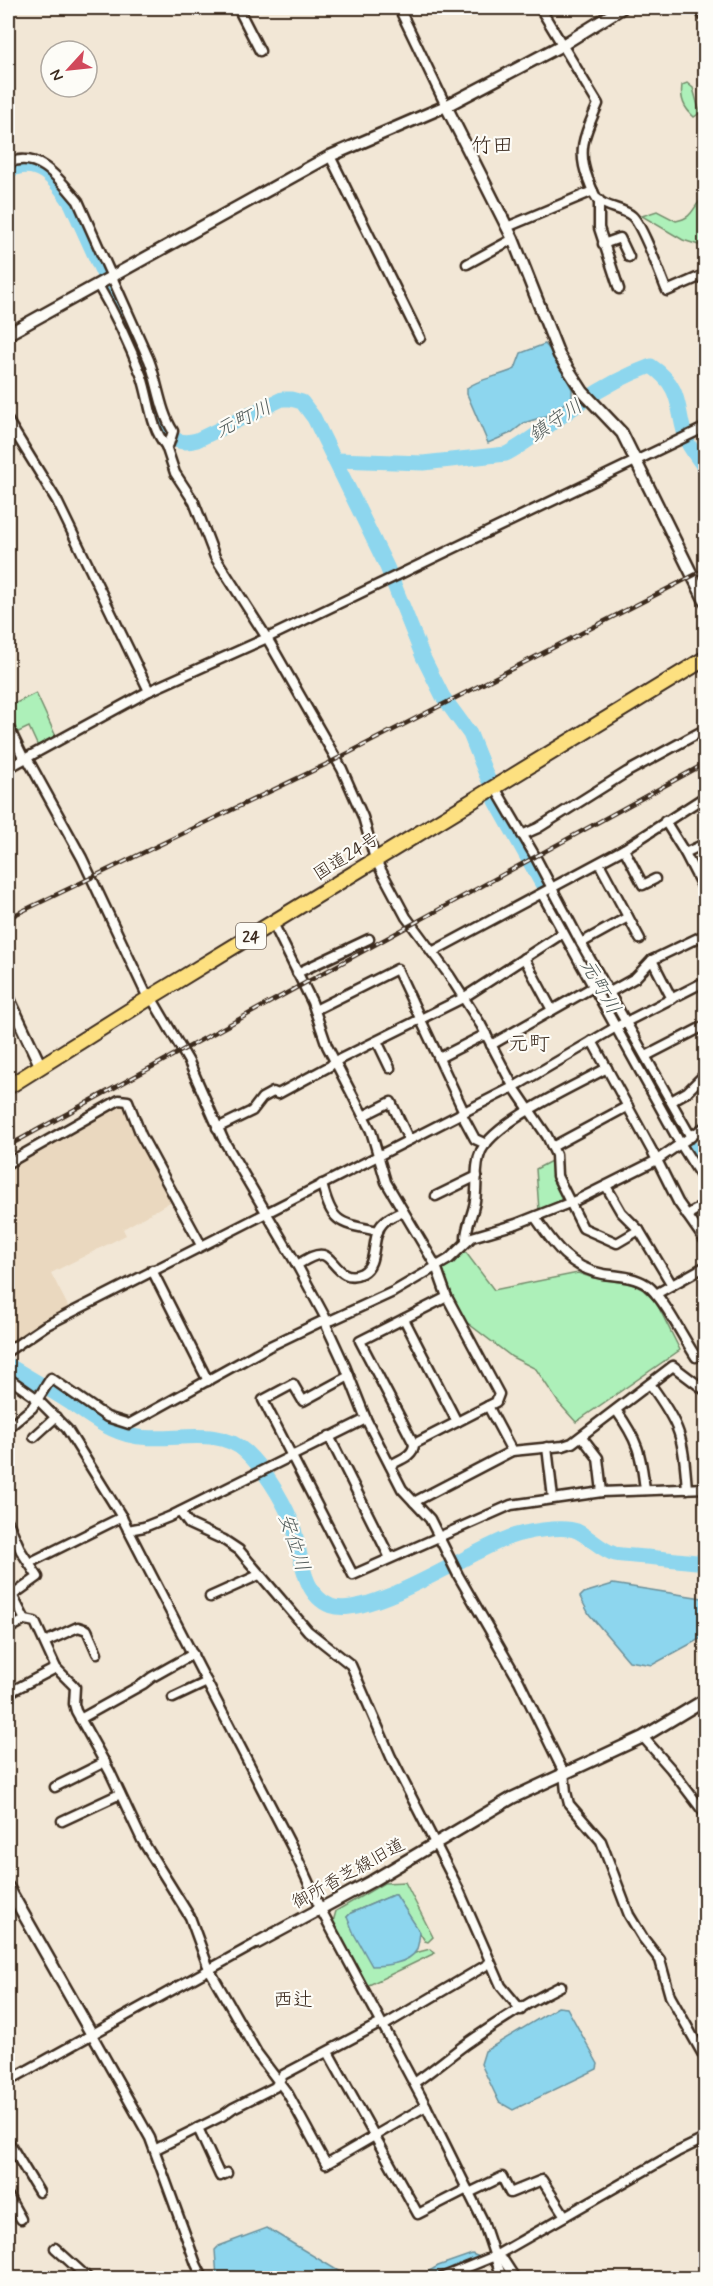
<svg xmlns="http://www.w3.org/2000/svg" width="713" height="2286" font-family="Mynerve,'Klee One',sans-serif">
	<rect width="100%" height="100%" fill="#f2e7d6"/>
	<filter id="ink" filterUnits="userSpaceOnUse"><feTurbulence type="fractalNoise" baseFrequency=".0167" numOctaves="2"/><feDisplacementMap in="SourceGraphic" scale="12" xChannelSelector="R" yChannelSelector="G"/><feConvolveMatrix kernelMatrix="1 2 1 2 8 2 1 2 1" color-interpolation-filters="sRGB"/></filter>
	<g filter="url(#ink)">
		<polygon fill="#ead8bf" points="120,1104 126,1105 173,1198 172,1201 123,1229 126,1235 51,1273 69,1308 31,1329 8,1346 8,1168"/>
		<g fill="#adf0b9" stroke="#748d6c" stroke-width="1.5">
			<path d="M687,83L693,88L700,113L694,117C684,108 680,99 682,85Z"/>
			<path d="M705,197V247L683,240L642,216L657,211L676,221C696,217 691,206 705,197Z"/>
			<polygon points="36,693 58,741 40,751 29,727 12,735 8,726 8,707"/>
			<polygon points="553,1160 553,1177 562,1195 560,1201 539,1210 536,1169"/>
			<polygon points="464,1250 494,1290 578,1273 593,1278 632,1284 642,1289 656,1302 680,1350 576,1422 558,1402 536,1369 512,1357 465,1321 448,1288 442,1268 454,1263"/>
			<polygon points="405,1882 433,1937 428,1942 425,1941 396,1895 393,1895 351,1913 347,1917 409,1957 415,1953 430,1949 435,1953 369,1985 366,1984 333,1922 336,1911 384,1883"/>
		</g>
		<g fill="#8dd6ee" stroke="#6c919b" stroke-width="1.5">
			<path d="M545,344L551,351L572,389V398L546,416L524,423L511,433L488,443L467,394V388C480,378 499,377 515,369L521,353Z"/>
			<polygon points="613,1584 702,1598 705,1605 705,1636 652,1665 629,1661 589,1614 580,1597 584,1593"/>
			<path d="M393,1895H396L420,1932C419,1938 419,1945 416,1951C409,1963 385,1966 372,1966L354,1934L347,1917L351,1913Z"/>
			<polygon points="558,2007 567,2008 598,2064 597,2069 513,2110 499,2102 481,2064 485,2051"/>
			<polygon points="267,2228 350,2278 217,2278 215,2250 219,2246"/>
			<polygon points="472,2254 482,2258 431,2278 417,2278 438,2266"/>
		</g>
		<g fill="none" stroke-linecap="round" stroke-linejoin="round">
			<g stroke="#8dd6ee" stroke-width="15">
				<path d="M8,171C38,156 55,179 71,203L144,363C147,371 151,378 153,386C160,411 159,451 197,440L282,399H291L302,402L314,418L387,567L423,657L443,697L470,734L488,779"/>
				<path d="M337,460L423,463L506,454C532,440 555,420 580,403C602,388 626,375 651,366C687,390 674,414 689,445C694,453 700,462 706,469"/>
				<polyline points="496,801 679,1130 706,1171"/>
				<path d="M8,1365C28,1377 49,1389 69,1402C90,1416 108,1431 133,1436C169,1444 216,1424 246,1452C263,1468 282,1498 291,1520C302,1547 299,1594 331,1606C370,1619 470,1551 510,1537C523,1532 563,1525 577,1531C590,1537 602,1551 615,1554C625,1556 637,1556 647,1557C667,1559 686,1561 706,1563"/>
			</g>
			<defs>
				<g id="minor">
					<polyline points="238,8 260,51"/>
					<polyline points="399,8 446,106"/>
					<path d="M540,8L598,104C586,132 576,149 588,179C591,186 593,194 598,200C607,208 623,208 632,216C643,226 660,275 667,291L706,274"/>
					<polyline points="698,8 706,19"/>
					<polyline points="330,156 420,338"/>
					<path d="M8,163C39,150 59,179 78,201L149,360C158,383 160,411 173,431L169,444L166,446L175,473L194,502L215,557L267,638L342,769L363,817L375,859L406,917L449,975L481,1025L513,1086L547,1136L556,1155L557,1176L583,1228L617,1243L639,1230"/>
					<polyline points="599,200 599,228 619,289"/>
					<polyline points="507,227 593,191"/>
					<polyline points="603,244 620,238 629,257"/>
					<polyline points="467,264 513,239"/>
					<path d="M98,285C115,314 130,346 142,377C150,401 150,426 166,446"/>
					<polyline points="8,421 57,501 149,691"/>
					<polyline points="8,726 24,759"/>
					<polyline points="27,758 82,858 148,998"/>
					<polyline points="8,768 149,691 267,638 706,427"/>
					<polyline points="494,786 535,856 581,943 691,1137"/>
					<polyline points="665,821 685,853 706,894"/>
					<polyline points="522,835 538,828 627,772 706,729"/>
					<polyline points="624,849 643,885 655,879"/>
					<polyline points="685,853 706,843"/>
					<polyline points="599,863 640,939"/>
					<polyline points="542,894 680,1143 706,1184"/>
					<polyline points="273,923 312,1002 327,1046 371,1131 386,1182 436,1266 447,1297 499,1394 496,1402 414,1444"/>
					<polyline points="581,943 628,917"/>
					<polyline points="432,952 624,849 706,796"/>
					<polyline points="524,958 552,1010"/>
					<polyline points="652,960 672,999"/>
					<polyline points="297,973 369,939"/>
					<polyline points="610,992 635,978 652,960 706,934"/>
					<polyline points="151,997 189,1062 223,1139 297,1265 325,1317 327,1327 345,1366 366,1419 402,1489 430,1519 458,1575 519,1681 564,1773 566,1792 569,1804 601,1841 629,1915 643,1938 660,1960 670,1996 706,2060"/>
					<polyline points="315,1010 397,969 464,1112"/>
					<polyline points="377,1041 390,1068"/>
					<polyline points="592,1041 657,1160 678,1202 706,1242"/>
					<polyline points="491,1045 593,987"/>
					<polyline points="646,1056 706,1025"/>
					<polyline points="439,1058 486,1034"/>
					<polyline points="671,1101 687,1092 706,1073"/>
					<polyline points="461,1113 475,1139 486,1144"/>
					<polyline points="363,1116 391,1102 409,1140"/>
					<polyline points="217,1128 252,1111 262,1098 273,1092 278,1094 330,1066 334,1062 463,998 563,933"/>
					<polyline points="552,1147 628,1106"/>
					<polyline points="8,1163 119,1100 128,1101 141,1135 201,1245"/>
					<path d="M322,1184C332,1224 339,1223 378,1231"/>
					<polyline points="606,1186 621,1212 639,1230 672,1285"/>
					<polyline points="436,1196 477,1176"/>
					<polyline points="687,1215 706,1204"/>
					<path d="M535,1217C553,1243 569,1268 603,1274C617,1276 634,1276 647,1285C664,1298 683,1338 696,1357L706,1352"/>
					<path d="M466,1241C465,1228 473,1215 475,1201C478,1185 474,1166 481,1151C497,1120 575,1086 607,1068"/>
					<path d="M297,1265C304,1261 315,1253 323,1255C334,1257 340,1284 362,1273C379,1264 370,1236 383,1223C388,1217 396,1215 403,1211"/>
					<polyline points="152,1270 208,1381"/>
					<polyline points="656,1294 706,1266"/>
					<polyline points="404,1319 457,1422"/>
					<polyline points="8,1351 45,1326 519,1084 616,1027 706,981"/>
					<polyline points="349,1376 303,1401 293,1384 263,1400 353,1575 511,1505 602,1492 706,1488"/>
					<polyline points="8,1378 35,1397 67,1429 120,1514 294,1851 320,1908 426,2106 483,2221 502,2278"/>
					<path d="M650,1384C681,1426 683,1437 687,1489"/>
					<polyline points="488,1406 512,1451"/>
					<path d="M616,1410C638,1441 641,1453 645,1490"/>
					<polyline points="8,1428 32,1408 51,1378 107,1417 129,1424 268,1347 320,1322 332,1320 393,1292 449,1259 472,1237 516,1224 577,1200 657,1160 706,1126"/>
					<polyline points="329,1436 390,1558"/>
					<polyline points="34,1437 56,1417"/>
					<polyline points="582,1437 598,1458 602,1492"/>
					<polyline points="547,1447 553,1498"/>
					<path d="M390,1465C399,1460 414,1456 414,1444L360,1341L447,1297"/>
					<polyline points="414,1502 512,1451 563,1446 572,1443 673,1366 706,1391"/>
					<polyline points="180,1512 189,1524 224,1540 239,1550 308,1631 351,1665 391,1757 459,1890 501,1986 521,2010"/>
					<polyline points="8,1522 21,1551 38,1577 13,1595"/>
					<polyline points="128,1530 144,1527 169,1517 366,1419"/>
					<polyline points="29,1563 122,1517"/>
					<polyline points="8,1587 25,1620"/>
					<polyline points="210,1597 259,1575"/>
					<polyline points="8,1629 25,1620 35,1622 56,1668 75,1687 74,1704 76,1711 110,1772 142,1840 190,1917 209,1969 257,2053 288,2094 326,2164 426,2106"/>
					<polyline points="45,1642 78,1627 87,1630 97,1653"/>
					<polyline points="8,1693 56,1668"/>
					<polyline points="173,1698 207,1682"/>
					<polyline points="80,1719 143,1684 152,1677 193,1654"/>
					<polyline points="643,1737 671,1769 706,1815"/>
					<polyline points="55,1787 105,1762"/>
					<polyline points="62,1821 120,1794"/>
					<polyline points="383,2026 490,1963"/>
					<polyline points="91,2033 150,2138 196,2264 203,2278"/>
					<polyline points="328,2052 418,2214 467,2189"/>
					<polyline points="8,2081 257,1943"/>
					<path d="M414,2083C432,2071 448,2057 466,2044C496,2023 528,2002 561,1986"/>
					<polyline points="198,2128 220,2176 227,2173"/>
					<polyline points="8,2141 39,2192"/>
					<polyline points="156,2149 222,2116 233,2108 275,2087 283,2075 381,2023"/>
					<polyline points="469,2193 502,2177 510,2193 542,2180 565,2216"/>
					<polyline points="8,2196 21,2219"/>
					<polyline points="55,2248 88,2278"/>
					<polyline points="495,2256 504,2261 515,2278"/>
					<polyline points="441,2278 495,2256 677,2152 706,2138"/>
				</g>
				<g id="tertiary">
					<polyline points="446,106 513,239 559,355 583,392 622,433 706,603"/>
					<polyline points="8,334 330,156 446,106 564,44 622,8"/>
					<polyline points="8,997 41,1067"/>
					<polyline points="8,1887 91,2033"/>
					<polyline points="257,1943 372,1881 512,1798 643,1737 706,1699"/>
				</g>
				<polyline id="trunk" points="8,1087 151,997 706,658"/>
			</defs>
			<use href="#minor" stroke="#3b2a1e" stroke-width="13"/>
			<use href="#tertiary" stroke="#3b2a1e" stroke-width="15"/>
			<use href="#trunk" stroke="#3b2a1e" stroke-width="18"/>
			<use href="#minor" stroke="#fdfcf7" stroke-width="8"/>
			<use href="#tertiary" stroke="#fdfcf7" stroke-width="10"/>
			<use href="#trunk" stroke="#fde080" stroke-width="14"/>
			<defs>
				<g id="rail">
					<polyline points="8,918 329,763 706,569"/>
					<polyline points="8,1146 706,763"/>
				</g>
			</defs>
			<use href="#rail" stroke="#3b2a1e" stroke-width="4.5"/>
			<use href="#rail" stroke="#fdfcf7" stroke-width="2" stroke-dasharray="7" stroke-linecap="butt"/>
		</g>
	</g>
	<g text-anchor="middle" stroke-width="4.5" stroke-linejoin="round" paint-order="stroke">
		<rect fill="#fdfcf7" stroke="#75695f" stroke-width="1.5" x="236" y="923" width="30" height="26" rx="4.5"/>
		<g font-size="16" font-weight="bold" fill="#3b2a1e">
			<text x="251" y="942">24</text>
		</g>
		<g font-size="18" fill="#3b2a1e" stroke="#fdfcf7">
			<text transform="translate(346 856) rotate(-32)" y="6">国道24号</text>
			<text transform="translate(348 1873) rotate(-29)" y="6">御所香芝線旧道</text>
		</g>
		<g font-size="20" font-style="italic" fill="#545e5c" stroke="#fdfcf7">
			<text transform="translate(243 418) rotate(-26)" y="7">元町川</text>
			<text transform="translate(555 420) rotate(-34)" y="7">鎮守川</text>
			<text transform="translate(601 986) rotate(60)" y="7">元町川</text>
			<text transform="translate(295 1542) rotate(72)" y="7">安位川</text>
		</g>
		<g font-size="20" fill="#3b2a1e" stroke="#fdfcf7">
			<text x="293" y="2006">西辻</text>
		</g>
		<g font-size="21" fill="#3b2a1e" stroke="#fdfcf7">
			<text x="492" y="152">竹田</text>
			<text x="529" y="1050">元町</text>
		</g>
	</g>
	<rect width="713" height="2286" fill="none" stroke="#fdfcf7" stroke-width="30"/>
	<rect x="15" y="15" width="683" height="2256" fill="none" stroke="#3b2a1e" stroke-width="2" filter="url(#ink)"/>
	<g transform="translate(69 69) rotate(243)"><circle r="28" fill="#fdfcf7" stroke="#afa8a0" stroke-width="1.5"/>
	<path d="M0-4.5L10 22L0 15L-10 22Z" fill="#d1495b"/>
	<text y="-9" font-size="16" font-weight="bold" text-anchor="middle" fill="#3b2a1e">N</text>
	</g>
</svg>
